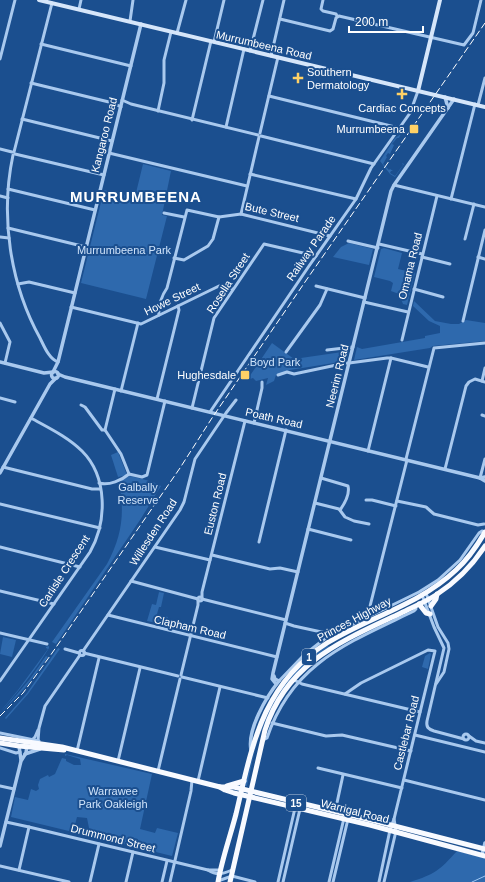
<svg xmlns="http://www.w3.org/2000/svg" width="485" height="882" viewBox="0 0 485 882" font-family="Helvetica,sans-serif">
  <rect width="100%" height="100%" fill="#1b4f8f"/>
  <g fill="#2e69ad">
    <polygon points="401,134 399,138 397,138 392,144 394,145 390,154 388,153 386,156 387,157 383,164 389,170 390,169 393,171 391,171 390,173 395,176 403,165 402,163 404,164 395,177 390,174 380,161 395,138"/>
    <polygon points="143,164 171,171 162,215 167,216 146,299 81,283 104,190 135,197"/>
    <polygon points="349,243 373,249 369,265 333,257 341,247"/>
    <polygon points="384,248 402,253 398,269 415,273 407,305 403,304 399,294 391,291 393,283 390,281 374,277 381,249"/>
    <polygon points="414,301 435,321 451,324 459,324 466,320 485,323 485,341 433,346 430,348 354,360 357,347 362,349 425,338 425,336 440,333 440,326 429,321 413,306"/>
    <polygon points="272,343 294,359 349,351 346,361 290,370 276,375 274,381 266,385 268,378 256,381 253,378 247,380"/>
    <polygon points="118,452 127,475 118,477 111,455"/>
    <path d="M129 476C139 478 153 481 161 486L140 520 56 644 52 642 107 564C122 536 125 513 119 482Z"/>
    <polygon points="159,592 164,593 161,607 159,607 157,614 168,617 166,625 147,621 152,604 156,605"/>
    <polygon points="3,637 16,640 12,657 0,654"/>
    <path d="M328 645 329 647C299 666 273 700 261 732 254 749 251 768 247 786H245C256 744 266 702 297 670 306 661 317 653 328 645Z"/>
    <path d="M49 646V648C35 671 18 692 0 712L18 690 48 649 46 648V647Z"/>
    <polygon points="58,648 60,649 28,694 6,719 5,718 27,693"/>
    <polygon points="430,653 431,654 428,669 422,667 425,656"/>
    <polygon points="46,656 48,657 25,688 0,714 30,679"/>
    <polygon points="65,754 152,774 140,829 155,833 157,828 178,833 172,856 87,835 89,828 87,818 77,817 73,832 11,817 15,797 28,800 31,789 36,791 39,789 38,785 40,779 48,775 49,777 55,774 62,758 66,759 66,761 74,765 81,765 80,759 67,755 65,756"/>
    <path d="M457 851 485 858V882H410C435 874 439 871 457 851Z"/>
  </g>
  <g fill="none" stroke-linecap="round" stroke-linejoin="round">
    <polyline stroke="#9cc4f0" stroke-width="1" points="472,882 485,876"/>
    <g stroke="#a9c9ee" stroke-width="3">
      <polyline points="323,0 321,9 323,11 336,14 337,16"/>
      <polyline points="79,9 81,0"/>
      <polyline points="280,19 330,31 333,29 336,18 339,16 464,45 473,33 481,0"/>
      <polyline points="130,21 133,0"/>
      <polyline points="177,33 186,0"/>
      <polyline points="214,42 224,0"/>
      <polyline points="41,44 131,66"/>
      <polyline points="250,51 263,0"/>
      <polyline points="271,56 284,0"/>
      <polyline points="0,59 15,0"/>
      <polyline points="31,83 113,103 121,107"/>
      <polyline points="269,96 399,128"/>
      <polyline points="122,100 131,104 258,135"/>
      <polyline points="478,105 485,78"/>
      <polyline points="158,111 164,83 164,60 171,32"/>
      <polyline points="22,119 112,141"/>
      <polyline points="192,120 211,41"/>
      <polyline points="226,127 244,49"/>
      <polyline points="260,133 278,57"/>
      <polyline points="261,136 374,164"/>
      <polyline points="0,149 12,152"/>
      <polyline points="14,152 52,3"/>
      <polyline points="109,153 247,186"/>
      <polyline points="15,154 104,175"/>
      <path d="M13 155C0 216 10 284 40 338 44 346 49 359 58 362"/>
      <polyline points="250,174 356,199"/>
      <polyline points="394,185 485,207"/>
      <polyline points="8,189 95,210"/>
      <polyline points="0,196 8,198"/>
      <polyline points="451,199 475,104"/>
      <polyline points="164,213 184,217"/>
      <polyline points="241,214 259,137"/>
      <polyline points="8,228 86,247"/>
      <polyline points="0,237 9,238"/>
      <polyline points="465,239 474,204"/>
      <polyline points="348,241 378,248"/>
      <polyline points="379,244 422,254"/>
      <polyline points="422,257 450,264"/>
      <polyline points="478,257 485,259"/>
      <polyline points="174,258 184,260 208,246 213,239 219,217"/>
      <polyline points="18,284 29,282 75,293"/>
      <polyline points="316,286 365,298"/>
      <polyline points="414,289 443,297"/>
      <polyline points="364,302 408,312"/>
      <polyline points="71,307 141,324 219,286 233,289"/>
      <path d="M159 315C158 306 162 295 167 288L187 210 219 217 241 214 330 236"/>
      <polyline points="463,321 485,230"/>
      <polyline points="0,323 10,342 5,363"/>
      <polyline points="402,340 437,196"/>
      <polyline points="327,350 353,347"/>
      <polyline points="286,352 320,305 327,289"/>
      <polyline points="278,375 287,372 294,374 346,363 349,363 387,358 391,358 428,367"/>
      <polyline points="482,381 485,368"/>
      <polyline points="115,389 105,430 121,454 129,474"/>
      <polyline points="121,391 138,323"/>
      <polyline points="0,398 15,402"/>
      <polyline points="157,399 179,310 178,306"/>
      <polyline points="81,405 85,407 102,430 105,430"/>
      <polyline points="192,408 214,318 264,244 316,256"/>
      <polyline points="210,412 309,266 356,199 371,168 410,113 418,91"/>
      <polyline points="482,415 485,416"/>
      <polyline points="254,423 262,388 262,382"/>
      <polyline points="368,451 391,358"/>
      <polyline points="406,459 434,348 485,343"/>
      <polyline points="3,467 92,489 100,489"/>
      <polyline points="445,469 466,386 469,382 475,379 485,382"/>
      <polyline points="129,474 142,477 147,475 165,401"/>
      <path d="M321 478 348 486C350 494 345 503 340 510"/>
      <polyline points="480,478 485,459"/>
      <path d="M99 483C109 486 122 480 129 474"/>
      <polyline points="366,500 372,500 396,506"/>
      <polyline points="397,501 426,507 434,514 478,525 484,524"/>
      <polyline points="315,503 339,509 345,517 354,521 369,524"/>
      <polyline points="0,504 100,528"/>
      <polyline points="308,529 351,540"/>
      <polyline points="259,542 286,430"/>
      <polyline points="0,547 80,567"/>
      <polyline points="155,547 210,560"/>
      <polyline points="212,555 270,569 280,568 298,572"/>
      <polyline points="131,581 198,599"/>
      <polyline points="0,591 54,604"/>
      <polyline points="426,593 438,627 448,643 449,649 444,672 436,684"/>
      <path d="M422 595 434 627 444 648 427 721C426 727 428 729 434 731L464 739"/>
      <circle cx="200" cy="599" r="2"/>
      <polyline points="202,598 202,592 245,421"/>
      <polyline points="202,599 286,620"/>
      <polyline points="108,615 277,657"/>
      <polyline points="367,618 407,460"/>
      <polyline points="285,623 294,626 326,633 331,637"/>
      <polyline points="0,633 47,644"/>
      <polyline points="65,649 79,653"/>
      <circle cx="82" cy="653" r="2.5"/>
      <polyline points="83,651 180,510 184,502 195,459 226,413 236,400"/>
      <polyline points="84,653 178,676"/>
      <polyline points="181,675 198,605 198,600"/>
      <polyline points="182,677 268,698"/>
      <polyline points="294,680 302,684 420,712"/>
      <path d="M0 681 90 552C107 522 108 477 82 451 68 437 49 428 31 418"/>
      <polyline points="279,681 304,655 327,637 419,592 438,580 460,560 479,533 482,531 485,532"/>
      <polyline points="345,694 361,683 428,650 435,651 394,819 390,830 379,882"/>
      <polyline points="272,723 326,736 342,735 411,751"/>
      <polyline points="0,733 39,741"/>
      <circle cx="466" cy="737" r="3"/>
      <polyline points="415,735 485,752"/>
      <polyline points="469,736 476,741 485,743"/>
      <polyline points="32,740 35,737 38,730"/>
      <path d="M263 740 267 738C292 663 348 643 414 611L416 609 415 606"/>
      <polyline points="38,741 39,728 45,706 80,655"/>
      <polyline points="0,748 16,753 20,752"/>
      <polyline points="77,751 99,658"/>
      <polyline points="118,761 140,668"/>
      <polyline points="318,768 402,788"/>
      <polyline points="158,771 180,679"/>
      <polyline points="404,780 485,800"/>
      <polyline points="198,781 220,687"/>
      <polyline points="0,786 14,789"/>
      <polyline points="335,812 343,775"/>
      <path d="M6 822 29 827 208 870C217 876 223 874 232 870"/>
      <polyline points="0,866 69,882"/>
      <polyline points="19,870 29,827"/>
      <polyline points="208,870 220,870"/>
      <polyline points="218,881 232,876 255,882"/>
      <polyline points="90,882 99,844"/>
      <polyline points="126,882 133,852"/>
      <polyline points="162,882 167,861"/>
      <polyline points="170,882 191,791 192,780"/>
      <polyline points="278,882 295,808"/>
      <polyline points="283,882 300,809"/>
      <polyline points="329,882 344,818"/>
      <polyline points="333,882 348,819"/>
      <polyline points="384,882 396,831 394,819"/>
    </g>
    <g stroke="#a9c9ee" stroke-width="3.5">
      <polyline points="445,97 448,108"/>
      <polyline points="0,362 44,373 53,372"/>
      <circle cx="55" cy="375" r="3.5"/>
      <polyline points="53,372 58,362 141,24"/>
      <polyline points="58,374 65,377 480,478 485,477"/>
      <polyline points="0,473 50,384 56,378"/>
      <polyline points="480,478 485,481"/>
      <polyline points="276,684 272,679 273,673 391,191 394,185 454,99"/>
      <polyline points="19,746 21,760"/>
      <path d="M251 750C247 730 266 697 279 681L275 679 274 676"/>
      <polyline points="25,754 40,749"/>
      <polyline points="0,846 21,761 26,753 27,745"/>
      <polyline points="482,855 485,843"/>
    </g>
    <g stroke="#d6e6fa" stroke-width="4">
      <polyline points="39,0 485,107"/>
      <polyline points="418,91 440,0"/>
    </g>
    <g stroke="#f8faff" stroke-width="5">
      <polyline points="419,604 426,613 430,614"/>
      <polyline points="431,606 436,599 437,594"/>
      <polyline points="0,738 62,747 220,787 234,787 371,820 485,849"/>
      <polyline points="0,743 19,746 64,750"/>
      <polyline points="227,786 244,781"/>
      <polyline points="220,787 225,790 234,793 370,825 485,856"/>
      <path d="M218 882C222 859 230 837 236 814 252 746 262 684 327 643 369 617 419 605 456 570 468 559 477 546 485 532"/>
      <path d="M230 882 265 730C287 662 342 641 401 613 413 607 425 602 436 595 456 582 472 566 485 546"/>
    </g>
    <polyline stroke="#fff" stroke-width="1" stroke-dasharray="7 3" stroke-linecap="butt" points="0,716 23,693 50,656 180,468 212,418 305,282 485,23"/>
  </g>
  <g fill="#ffd166" stroke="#1b4f8f" stroke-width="1.5">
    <path d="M296 72h4v4h4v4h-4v4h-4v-4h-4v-4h4z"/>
    <path d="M400 88h4v4h4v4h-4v4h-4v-4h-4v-4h4z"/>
    <rect x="409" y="124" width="10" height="10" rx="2"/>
    <rect x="240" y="370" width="10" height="10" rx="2"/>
  </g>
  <g text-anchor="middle" stroke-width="4" stroke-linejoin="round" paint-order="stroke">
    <g fill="#1b4f8f" stroke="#bbcadd" stroke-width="1">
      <rect x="302" y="649" width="14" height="16" rx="3"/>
      <rect x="286" y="795" width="20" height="16" rx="3"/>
    </g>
    <g font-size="10" font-weight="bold" fill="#fff">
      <text x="309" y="661">1</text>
      <text x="296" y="807">15</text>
    </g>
    <g font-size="11" fill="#fff" stroke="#1b4f8f">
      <text transform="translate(264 45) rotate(13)" y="4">Murrumbeena Road</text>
      <text transform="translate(104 135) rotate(-76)" y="4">Kangaroo Road</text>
      <text transform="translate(272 212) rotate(13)" y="4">Bute Street</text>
      <text transform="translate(311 248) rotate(-55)" y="4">Railway Parade</text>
      <text transform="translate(410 266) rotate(-76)" y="4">Omama Road</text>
      <text transform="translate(228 283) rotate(-57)" y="4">Rosella Street</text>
      <text transform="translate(172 299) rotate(-26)" y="4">Howe Street</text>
      <text transform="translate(337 376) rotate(-76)" y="4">Neerim Road</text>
      <text transform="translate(274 418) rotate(13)" y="4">Poath Road</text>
      <text transform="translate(215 504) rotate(-76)" y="4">Euston Road</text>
      <text transform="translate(153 532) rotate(-57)" y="4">Willesden Road</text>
      <text transform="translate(64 571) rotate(-57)" y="4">Carlisle Crescent</text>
      <text transform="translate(354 619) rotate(-28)" y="4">Princes Highway</text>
      <text transform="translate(190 627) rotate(13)" y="4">Clapham Road</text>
      <text transform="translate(406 733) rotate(-76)" y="4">Castlebar Road</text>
      <text transform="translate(355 811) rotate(14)" y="4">Warrigal Road</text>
      <text transform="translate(113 838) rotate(14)" y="4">Drummond Street</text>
    </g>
    <g font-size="11" fill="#fff" stroke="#1b4f8f" text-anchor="end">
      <text x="307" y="76" text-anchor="start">Southern<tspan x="307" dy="13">Dermatology</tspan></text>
      <text x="402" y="112" text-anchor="middle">Cardiac Concepts</text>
      <text x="405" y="133">Murrumbeena</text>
      <text x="236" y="379">Hughesdale</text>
    </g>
    <g font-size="11" fill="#cfe3fa" stroke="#1b4f8f">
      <text x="124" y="254">Murrumbeena Park</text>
      <text x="275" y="366">Boyd Park</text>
      <text x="138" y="491">Galbally<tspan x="138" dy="13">Reserve</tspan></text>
      <text x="113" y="795">Warrawee<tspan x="113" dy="13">Park Oakleigh</tspan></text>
    </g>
    <g font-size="15" font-weight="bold" letter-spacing="1" fill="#fff" stroke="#1b4f8f">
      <text x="136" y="202">MURRUMBEENA</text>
    </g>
  </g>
  <path d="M349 26v6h74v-6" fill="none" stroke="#ffffff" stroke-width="2"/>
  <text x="355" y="26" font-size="12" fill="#ffffff" stroke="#1b4f8f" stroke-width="3" paint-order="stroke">200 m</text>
</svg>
